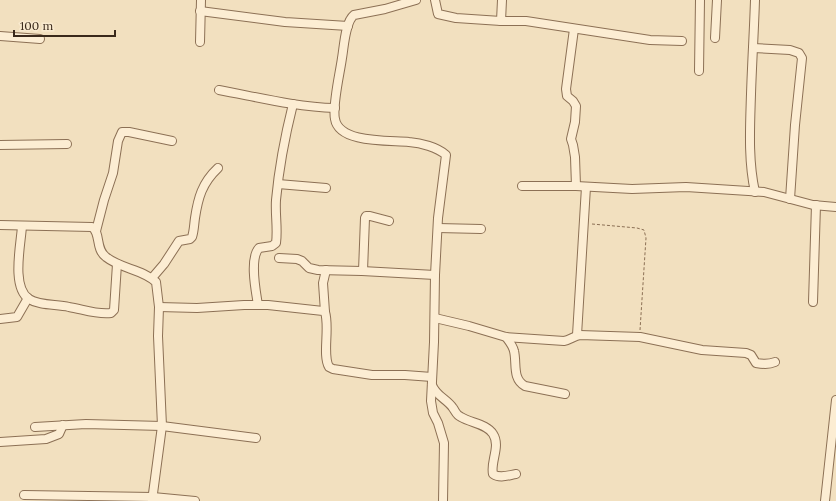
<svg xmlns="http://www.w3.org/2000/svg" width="836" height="501" viewBox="0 0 836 501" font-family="Lora,serif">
  <rect width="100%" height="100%" fill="#f2e0bf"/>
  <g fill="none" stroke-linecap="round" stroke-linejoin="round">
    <defs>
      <g id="street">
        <path d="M416 0 385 9 354 15C345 22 344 47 342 58 340 73 332 106 335 119 339 144 391 140 409 142 421 143 437 147 446 155L438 218 435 275 434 342 431 401 433 413 438 423 444 443 443 501"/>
        <polyline points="435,0 438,14 456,18 501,21 526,21 650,40 682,41"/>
        <path d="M755 0C754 31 752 63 751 94 750 127 748 160 755 192"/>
        <polyline points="200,11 285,22 348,26"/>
        <polyline points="501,21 502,0"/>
        <polyline points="574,29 566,89 567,96 573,101 576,106 575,122 571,139 573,145 575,157 576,186"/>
        <polyline points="0,36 40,39"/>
        <polyline points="715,38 717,0"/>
        <polyline points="200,42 201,0"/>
        <polyline points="753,48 790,50 799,53 802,58 795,125 790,199"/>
        <polyline points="699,71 700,0"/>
        <path d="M219 90C257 97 296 107 335 108"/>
        <polyline points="0,145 67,144"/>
        <polyline points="278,184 326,188"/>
        <polyline points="522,186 576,186 632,189 686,187 764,192 813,205 836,207"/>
        <path d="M0 225 92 227C101 233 95 249 106 257 121 269 142 269 156 282L159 307 158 336 162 426 152 501"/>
        <path d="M22 226C21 244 11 287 29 299 40 306 57 304 69 307 82 309 97 315 111 313L114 310 117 264"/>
        <polyline points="438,228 481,229"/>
        <polyline points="96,231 104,200 113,173 118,141 122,132 129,132 172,141"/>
        <polyline points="279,258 297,259 302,261 309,268 318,270 362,271 435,275"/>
        <polyline points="363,271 365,218 366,216 370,216 389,221"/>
        <path d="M152 278 164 264 179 241 190 239 192 237C194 231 194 225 195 218 198 198 202 183 218 168"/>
        <polyline points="813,302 816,205"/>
        <path d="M258 305C256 292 249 259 259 248L272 246 276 243C278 229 275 215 276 200 279 167 285 136 293 104"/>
        <path d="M159 307 197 308 244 305H268L323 311 325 312C330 328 322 355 329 367L333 369 372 375H405L432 377"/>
        <polyline points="325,312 323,283 326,270"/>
        <path d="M435 318 469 326 506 337 564 341C570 340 574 336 580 335L640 337 702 350 746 353 751 355 756 363C762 364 768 365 775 362"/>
        <polyline points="0,319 17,317 28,298"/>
        <polyline points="577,335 586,187"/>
        <path d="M506 337C509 341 513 346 514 351 517 363 512 379 525 386L565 394"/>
        <path d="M432 385C436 396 447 399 453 408 456 412 456 415 461 417 471 423 487 424 493 434 501 446 490 462 493 474 500 479 509 475 516 474"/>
        <polyline points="35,427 86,424 162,426 256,438"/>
        <polyline points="0,442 46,439 59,434 63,425"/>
        <polyline points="24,495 153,497 195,501"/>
        <polyline points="825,501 836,400"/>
      </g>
    </defs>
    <use href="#street" stroke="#8c7055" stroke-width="10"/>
    <polyline stroke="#8c7055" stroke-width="1" stroke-dasharray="3 2" stroke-linecap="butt" points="592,224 637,228 644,230 646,238 640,330"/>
    <use href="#street" stroke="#fcedd3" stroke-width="8"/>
  </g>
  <path d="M14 30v6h101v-6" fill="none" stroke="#3a291b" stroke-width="2"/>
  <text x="20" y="30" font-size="12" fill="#3a291b" stroke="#f9eacf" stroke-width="3" paint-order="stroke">100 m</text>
</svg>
